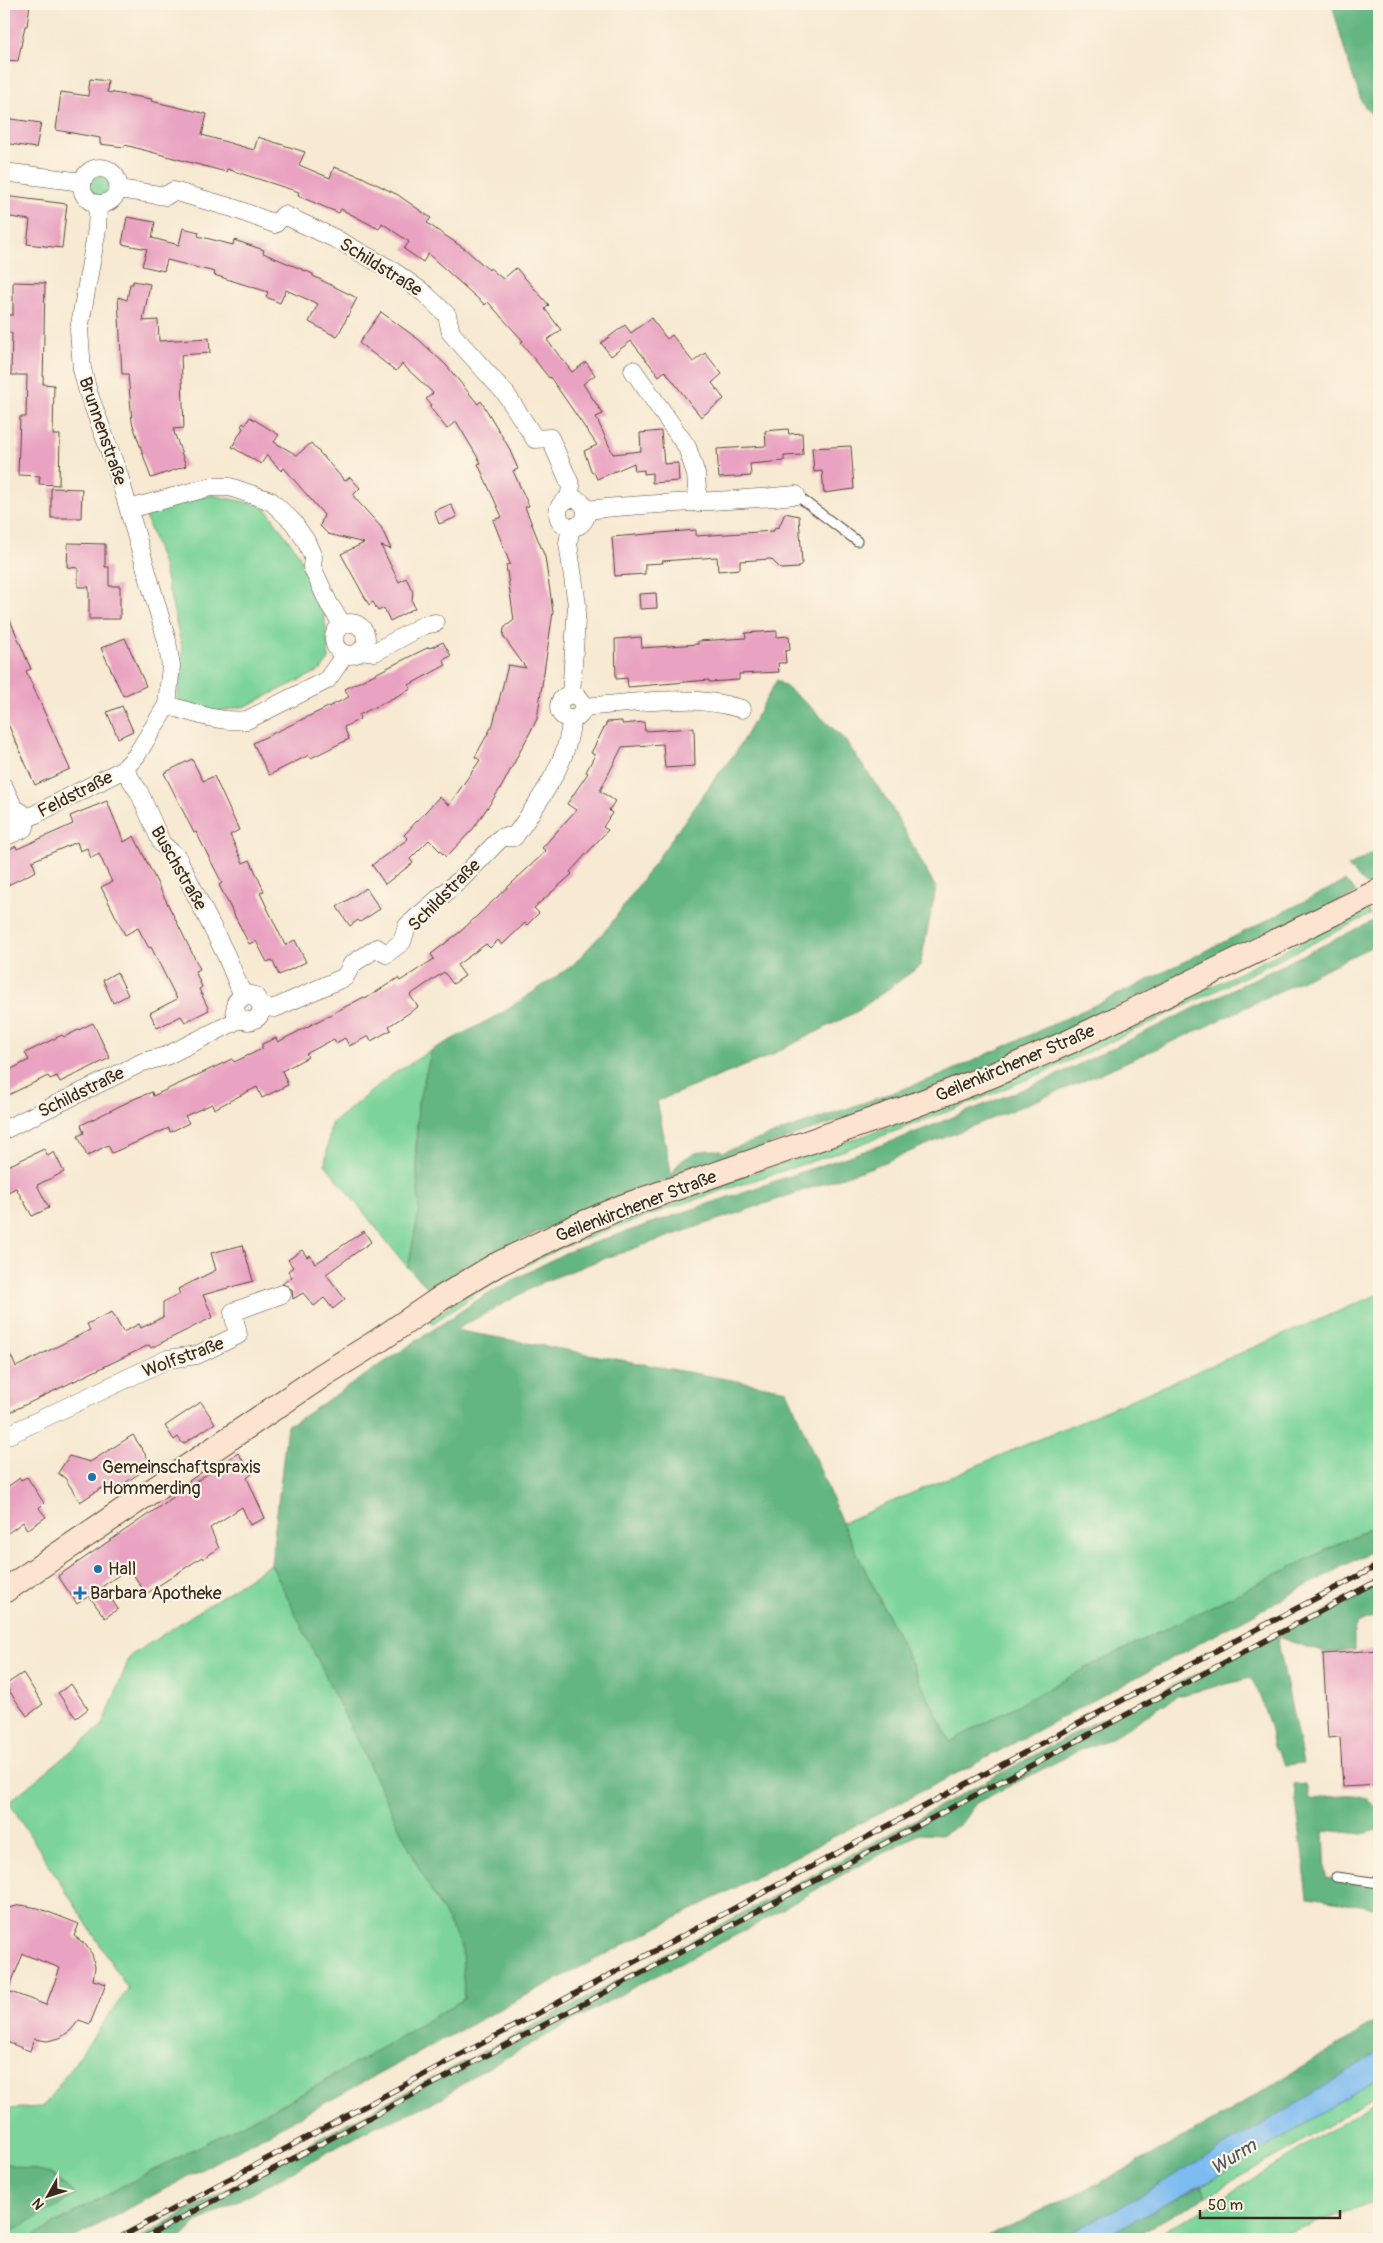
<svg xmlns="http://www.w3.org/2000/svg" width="1383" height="2243" viewBox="0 0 1383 2243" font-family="Pangolin,sans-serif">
  <rect width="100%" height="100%" fill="#fcf5e5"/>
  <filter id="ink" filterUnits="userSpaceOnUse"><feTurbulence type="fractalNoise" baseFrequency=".02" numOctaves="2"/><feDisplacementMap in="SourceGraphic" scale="10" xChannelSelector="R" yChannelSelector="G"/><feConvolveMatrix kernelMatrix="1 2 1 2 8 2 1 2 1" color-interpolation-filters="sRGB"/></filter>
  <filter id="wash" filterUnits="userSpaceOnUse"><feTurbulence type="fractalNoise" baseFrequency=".0096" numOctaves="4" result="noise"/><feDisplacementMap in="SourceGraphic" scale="20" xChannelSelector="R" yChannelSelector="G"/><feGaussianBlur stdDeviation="1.12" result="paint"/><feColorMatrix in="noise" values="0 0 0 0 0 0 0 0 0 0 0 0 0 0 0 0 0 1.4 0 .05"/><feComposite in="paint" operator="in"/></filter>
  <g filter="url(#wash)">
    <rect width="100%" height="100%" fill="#f7e9d2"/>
    <g fill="#7bd49a" stroke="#5b7f5c">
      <circle cx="100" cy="187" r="11"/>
      <polygon points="212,495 264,506 298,553 324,613 329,659 321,670 246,706 215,712 177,701 183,652 163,565 143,509"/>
      <path d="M1367 909 1370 915 1144 1026 1045 1072 970 1103 834 1154 663 1210 558 1249 500 1278 432 1324 430 1319C470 1291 514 1264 559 1244 663 1198 773 1169 880 1130 1048 1070 1208 989 1367 909Z"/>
      <polygon points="432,1050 418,1103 416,1151 419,1211 408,1268 325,1164 331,1124 390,1076"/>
      <polygon points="1379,1294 1379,1524 1088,1667 950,1742 842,1523"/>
      <polygon points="271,1564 420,1869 462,1947 464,1999 313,2088 117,2189 29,2239 4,2239 4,2109 43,2107 128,1989 9,1802 103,1725 130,1656"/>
      <polygon points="1379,2078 1379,2092 1308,2138 1206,2196 1201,2186"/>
      <polygon points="1379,2099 1379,2200 1271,2239 1147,2239 1204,2210"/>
    </g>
    <g fill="#64b682" stroke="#507050">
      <polygon points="1332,4 1379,4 1379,123 1362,103 1347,59"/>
      <path d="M777 680 806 703 844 739 889 803 936 888 920 966 856 1012 765 1058 657 1101 672 1177C673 1174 675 1169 677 1166 685 1154 710 1146 723 1152L940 1076 1130 989 1345 881 1357 893 988 1068 595 1206 519 1241 430 1290 408 1268 419 1211 416 1151 418 1103 432 1050 502 1013 572 966 610 925 713 781 736 752Z"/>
      <polygon points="1379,849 1379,881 1367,886 1348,867"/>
      <polygon points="1379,918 1379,943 1205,1027 1074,1085 872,1167 597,1261 543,1282 455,1330 787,1390 842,1523 950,1742 1088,1667 1379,1524 1379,1547 971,1766 509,2004 72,2239 29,2239 117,2189 313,2088 464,1999 462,1947 420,1870 271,1564 287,1425 298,1420 485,1295 567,1252 896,1140 1051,1078"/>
      <polygon points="1379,1583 1379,1615 1357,1624 1354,1631 1354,1650 1326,1653 1277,1637 1303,1763 1285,1765 1274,1747 1270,1726 1258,1691 1251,1678 1177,1696 1110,1739 1080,1750 976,1803 961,1824 942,1835 919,1834 845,1873 748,1929 636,1986 473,2076 442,2098 392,2121 378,2125 194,2224 181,2239 137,2239 366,2113 565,2009 1090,1725 1277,1636"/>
      <path d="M1306 1784 1309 1800C1323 1798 1339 1794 1352 1795 1372 1795 1383 1812 1377 1830L1362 1834 1324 1830 1326 1878 1379 1885V1908L1308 1897 1294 1785Z"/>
      <polygon points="1379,2020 1379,2051 1311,2095 1151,2190 1070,2234 1058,2239 982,2239 1114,2176 1239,2106"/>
      <polygon points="4,2163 51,2174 76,2195 4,2236"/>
      <polygon points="1201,2186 1206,2196 1129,2239 1098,2239"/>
    </g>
    <polygon fill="#7dbcf1" stroke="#5c7388" points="1379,2051 1379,2078 1238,2165 1125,2226 1098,2239 1058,2239 1151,2190 1311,2095"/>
    <g id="blocks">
      <g fill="#e9a2c1" fill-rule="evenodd">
        <polygon points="4,4 30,4 27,26 25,26 18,61 4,60"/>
        <polygon points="90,79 108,81 107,92 152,99 151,101 207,114 202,135 254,150 258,137 305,152 299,165 330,178 334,167 360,176 398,195 431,218 427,223 465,249 489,270 490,268 503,279 516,268 549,305 545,309 561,330 547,340 572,372 586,362 595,375 583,384 603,414 596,417 613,454 641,451 640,433 661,431 664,464 678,463 679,481 652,483 652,473 644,474 644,470 635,471 634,463 597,479 594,472 592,473 584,451 597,445 550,377 549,378 521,342 523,341 488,302 485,305 428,254 423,262 404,249 409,242 382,223 379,229 341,209 339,213 298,196 299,192 227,169 226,172 125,145 124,147 100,144 100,138 56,130 61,92 88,96"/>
        <polygon points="4,118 41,123 36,148 4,143"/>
        <polygon points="4,196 67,204 62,248 27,244 30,220 4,216"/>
        <polygon points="127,217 155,222 152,238 179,245 183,228 199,232 198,236 233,245 234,240 264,250 263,253 313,274 313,276 357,298 337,337 309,322 318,304 286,290 280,303 266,297 268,292 214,275 215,272 167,260 164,271 142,266 147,249 122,244"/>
        <polygon points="133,281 150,284 143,321 158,320 159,341 209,338 210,353 181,355 184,428 173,429 186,466 151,478 132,422 128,374 122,374 118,297 127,300 130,284 133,284"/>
        <polygon points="13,282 45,283 43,384 54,385 53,435 60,435 59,485 39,484 40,476 18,475 20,417 26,417 27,375 11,375 12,333 4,333 4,315 13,315"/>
        <polygon points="381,312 418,339 446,365 478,404 481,401 508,446 518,469 513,471 529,506 525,507 545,557 553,612 537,719 502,786 473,829 446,857 429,840 410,859 413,863 385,884 372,865 408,839 404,835 439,797 449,805 480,760 475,757 493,724 508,665 526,668 503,636 504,628 514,620 506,565 510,564 493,520 502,517 478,464 481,463 456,421 447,429 429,406 431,405 426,399 433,393 402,364 396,371 359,343"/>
        <polygon points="651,318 667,339 672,335 693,362 705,353 722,374 712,383 724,399 701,417 665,371 659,376 631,341 611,356 601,343 625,325 631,333"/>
        <polygon points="250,417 279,435 274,442 297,455 311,443 345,481 350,477 360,488 354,494 354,497 381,527 391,549 381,546 399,582 406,578 413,592 412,601 415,608 390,621 384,608 378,611 373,602 369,605 341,554 364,543 328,534 320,526 324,515 284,468 281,471 267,455 261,464 232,447 243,428 241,426 243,423 245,425"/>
        <polygon points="788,429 789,434 802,433 803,455 784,456 784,461 750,464 751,476 719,478 717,449 766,446 765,431"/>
        <polygon points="851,446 854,489 824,493 822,471 814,472 812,448"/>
        <polygon points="51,488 82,489 81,518 51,518"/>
        <polygon points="451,504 457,517 439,524 434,511"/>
        <polygon points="785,513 799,516 802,563 798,568 781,569 771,559 740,561 740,569 718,571 717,557 662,561 663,563 645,564 645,574 615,576 612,537 696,530 696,536 774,531 774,528 779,527"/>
        <polygon points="68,543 105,544 105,567 109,567 109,586 120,586 120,619 89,619 89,587 78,587 78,568 67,567"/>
        <polygon points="656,593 657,608 640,609 639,594"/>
        <polygon points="4,606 31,669 26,671 70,769 35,785 4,715"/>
        <polygon points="777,631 777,637 789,636 790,650 785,651 786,663 778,663 779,672 739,674 739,680 709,682 709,680 628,687 627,678 616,679 615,639 641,637 642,648 698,644 698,641 746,638 745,633"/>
        <polygon points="125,638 146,686 123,696 101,648"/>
        <polygon points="443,642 451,656 443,660 446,665 409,685 411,689 359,715 360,719 344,727 349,739 311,758 309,755 269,775 253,743 349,697 345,689 429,647 430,648"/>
        <polygon points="122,706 133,731 118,738 107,712"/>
        <polygon points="622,721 622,724 644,722 645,731 694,728 695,766 665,768 663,744 622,747 600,791 615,801 609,810 612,813 603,827 608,830 570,872 572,874 534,908 539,913 527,925 525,923 502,945 498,940 490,948 486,944 457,965 465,976 453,984 444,972 410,995 418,1007 389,1026 391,1030 371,1041 369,1036 349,1046 345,1038 336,1043 334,1039 306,1054 308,1057 282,1071 288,1085 262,1098 257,1087 214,1109 212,1104 185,1116 189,1123 170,1132 169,1128 112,1153 108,1145 87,1156 78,1136 84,1133 81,1125 136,1098 152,1092 153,1096 232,1059 234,1062 262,1049 262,1044 276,1038 278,1042 364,997 365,999 398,978 400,981 434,959 431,954 460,932 546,851 542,848 576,810 567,804 588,773 586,772 595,755 591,753 607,722"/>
        <polygon points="192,759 203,781 214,776 239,830 230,835 243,863 250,860 264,891 260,893 285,945 295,940 306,962 279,975 272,960 267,962 256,941 249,944 219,885 222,883 196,832 194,833 164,773"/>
        <polygon points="107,801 124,842 134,836 200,969 195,971 202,987 199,989 209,1010 185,1022 181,1016 157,1028 150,1013 177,999 151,947 149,948 138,928 125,935 101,887 112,882 99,854 91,858 87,848 80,851 77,842 32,861 36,871 4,887 4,852 16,846 17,849 73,824 70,816"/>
        <polygon points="366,888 380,909 360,922 358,920 350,926 337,907"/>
        <polygon points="117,972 128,995 113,1003 103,980"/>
        <polygon points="93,1023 110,1058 60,1082 57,1076 50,1079 48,1076 4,1097 4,1073 29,1060 25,1053 62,1035 64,1037"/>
        <polygon points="44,1149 48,1156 54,1152 64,1172 37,1185 49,1208 32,1216 16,1188 4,1194 4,1168"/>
        <polygon points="364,1231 371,1242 326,1274 345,1299 333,1309 324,1298 314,1306 303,1293 293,1299 292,1290 288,1286 282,1284 292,1277 288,1271 293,1267 288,1260 302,1250 307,1257 310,1255 315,1264"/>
        <polygon points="243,1245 253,1281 203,1295 213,1317 151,1348 149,1345 4,1415 4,1341 16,1367 90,1330 87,1324 112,1312 123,1332 139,1324 141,1328 163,1317 163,1302 180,1294 178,1289 216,1270 211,1253"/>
        <polygon points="201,1402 215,1423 183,1444 178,1437 174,1440 165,1426"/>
        <polygon points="133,1435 152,1465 113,1491 108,1484 80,1502 65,1478 58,1473 69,1456 90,1462"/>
        <polygon points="238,1453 252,1474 247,1478 265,1518 250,1525 242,1507 210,1528 219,1548 203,1559 202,1557 146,1594 129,1568 103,1586 118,1609 105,1618 89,1596 77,1604 58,1576"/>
        <polygon points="27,1477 44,1503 39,1508 46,1517 27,1530 23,1522 4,1536 4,1489 20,1478 21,1480"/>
        <polygon points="1379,1650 1379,1785 1343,1787 1340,1737 1328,1738 1323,1654"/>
        <polygon points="23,1673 43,1704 27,1716 5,1685"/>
        <polygon points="71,1684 88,1709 76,1718 58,1693"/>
        <path d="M21 1905 38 1908 79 1924 74 1936 85 1944 92 1954 95 1967 93 1980 106 1984 90 2024 79 2020 71 2030 60 2038 47 2041 34 2039 30 2051 4 2041V1909ZM23 1954 60 1968 46 2005 8 1991Z"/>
      </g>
    </g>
  </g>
  <g filter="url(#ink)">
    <use href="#blocks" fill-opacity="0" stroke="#574739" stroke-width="1"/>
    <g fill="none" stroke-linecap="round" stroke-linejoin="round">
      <defs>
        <g id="lane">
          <polyline points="796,495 857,541"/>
          <polyline points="1336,1877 1379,1883"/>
        </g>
        <g id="street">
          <circle cx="100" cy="186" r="18"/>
          <polyline points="4,172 82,182"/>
          <polyline points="118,189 166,196 173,191 233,208 275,224 284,215 336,239 390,269 424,293 447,315 451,333 506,394 535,439 550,438 571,486 569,499"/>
          <polyline points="633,370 687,447 696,474 698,503"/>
          <circle cx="572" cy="513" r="14"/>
          <polyline points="129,509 210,487 230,487 271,501 293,522 306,541 313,557 312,567 329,604 343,625"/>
          <path d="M586 510C656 502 726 502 796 495"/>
          <polyline points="571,527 568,543 577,605 571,695"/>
          <circle cx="350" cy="639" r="16"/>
          <polyline points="361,650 375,652 424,625 435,623"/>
          <circle cx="571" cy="707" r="12"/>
          <path d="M167 705C194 713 219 723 247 720L327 680 339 663 343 653"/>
          <path d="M583 707C636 703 691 693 742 709"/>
          <polyline points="124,769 139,792 162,844 177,857 226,955 243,996"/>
          <polyline points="4,787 15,811"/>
          <polyline points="26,819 124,769 136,756 167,705 171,666 167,641 119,476 88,392 82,369 79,330 97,229 98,204"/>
          <polyline points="4,837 21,830 25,827 25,816 19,811 11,813 6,820 8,827 14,831"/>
          <path d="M262 1007 275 1008 345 977 352 964 377 948 386 954 402 942 407 926 461 879 502 837H514L517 833C539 801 570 760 571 719"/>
          <path d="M4 1130 143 1062 166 1056 240 1019C251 1024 261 1019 262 1007L255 996 247 994 236 1002 235 1011 240 1019"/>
          <polyline points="4,1437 168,1359 197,1355 238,1335 233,1312 282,1294"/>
        </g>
        <polyline id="secondary" points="4,1591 323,1375 378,1341 438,1300 496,1265 577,1226 624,1206 904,1109 993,1075 1071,1041 1379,891"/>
      </defs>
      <use href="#lane" stroke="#574739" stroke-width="11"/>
      <use href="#street" stroke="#574739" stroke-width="19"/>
      <use href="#secondary" stroke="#574739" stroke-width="26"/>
      <use href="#lane" stroke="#fff" stroke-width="9"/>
      <use href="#street" stroke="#fff" stroke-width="18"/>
      <use href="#secondary" stroke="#fde4d1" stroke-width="24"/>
      <defs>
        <g id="rail">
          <polyline points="117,2239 1132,1695 1379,1565"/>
          <polyline points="142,2239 1379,1580"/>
        </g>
      </defs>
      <use href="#rail" stroke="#3b2a1e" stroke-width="5.5"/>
      <use href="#rail" stroke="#fcf5e5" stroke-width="4" stroke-dasharray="11" stroke-linecap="butt"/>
    </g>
  </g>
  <g fill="#1f6fb2" stroke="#fcf5e5" stroke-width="2">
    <circle cx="92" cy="1477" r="5"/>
    <circle cx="98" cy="1569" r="5"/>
    <path d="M77.5 1585.5h5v5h5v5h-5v5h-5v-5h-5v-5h5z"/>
  </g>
  <g text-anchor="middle" stroke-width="4.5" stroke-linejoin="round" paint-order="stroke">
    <g font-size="18" fill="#3b2a1e" stroke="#fcf5e5">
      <text transform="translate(381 267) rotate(32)" y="6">Schildstraße</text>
      <text transform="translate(103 431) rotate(71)" y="6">Brunnenstraße</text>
      <text transform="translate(75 794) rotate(-27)" y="6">Feldstraße</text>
      <text transform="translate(179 868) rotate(60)" y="6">Buschstraße</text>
      <text transform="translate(444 895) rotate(-45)" y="6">Schildstraße</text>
      <text transform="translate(1015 1063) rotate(-23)" y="6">Geilenkirchener Straße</text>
      <text transform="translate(81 1092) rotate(-26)" y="6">Schildstraße</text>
      <text transform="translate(636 1206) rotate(-21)" y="6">Geilenkirchener Straße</text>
      <text transform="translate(183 1357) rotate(-20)" y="6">Wolfstraße</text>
    </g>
    <g font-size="18" fill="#3b2a1e" stroke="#fcf5e5" text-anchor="start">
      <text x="102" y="1473">Gemeinschaftspraxis<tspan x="102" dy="21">Hommerding</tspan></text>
      <text x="108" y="1575">Hall</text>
      <text x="90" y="1599">Barbara Apotheke</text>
    </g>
    <g font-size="19" font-style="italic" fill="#4f565d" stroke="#fcf5e5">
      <text transform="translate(1233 2156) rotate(-32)" y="7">Wurm</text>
    </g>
  </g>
  <rect width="1383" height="2243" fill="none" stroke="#fcf5e5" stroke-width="20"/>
  <g transform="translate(48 2196) rotate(231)" stroke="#fcf5e5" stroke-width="4" paint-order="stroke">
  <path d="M0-4L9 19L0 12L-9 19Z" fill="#3b2a1e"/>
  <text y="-8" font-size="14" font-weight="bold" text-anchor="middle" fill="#3b2a1e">N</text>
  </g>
  <path d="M1200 2210v8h140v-8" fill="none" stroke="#3b2a1e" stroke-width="2.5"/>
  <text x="1208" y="2210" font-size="15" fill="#3b2a1e" stroke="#fcf5e5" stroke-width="4" paint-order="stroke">50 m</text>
</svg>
